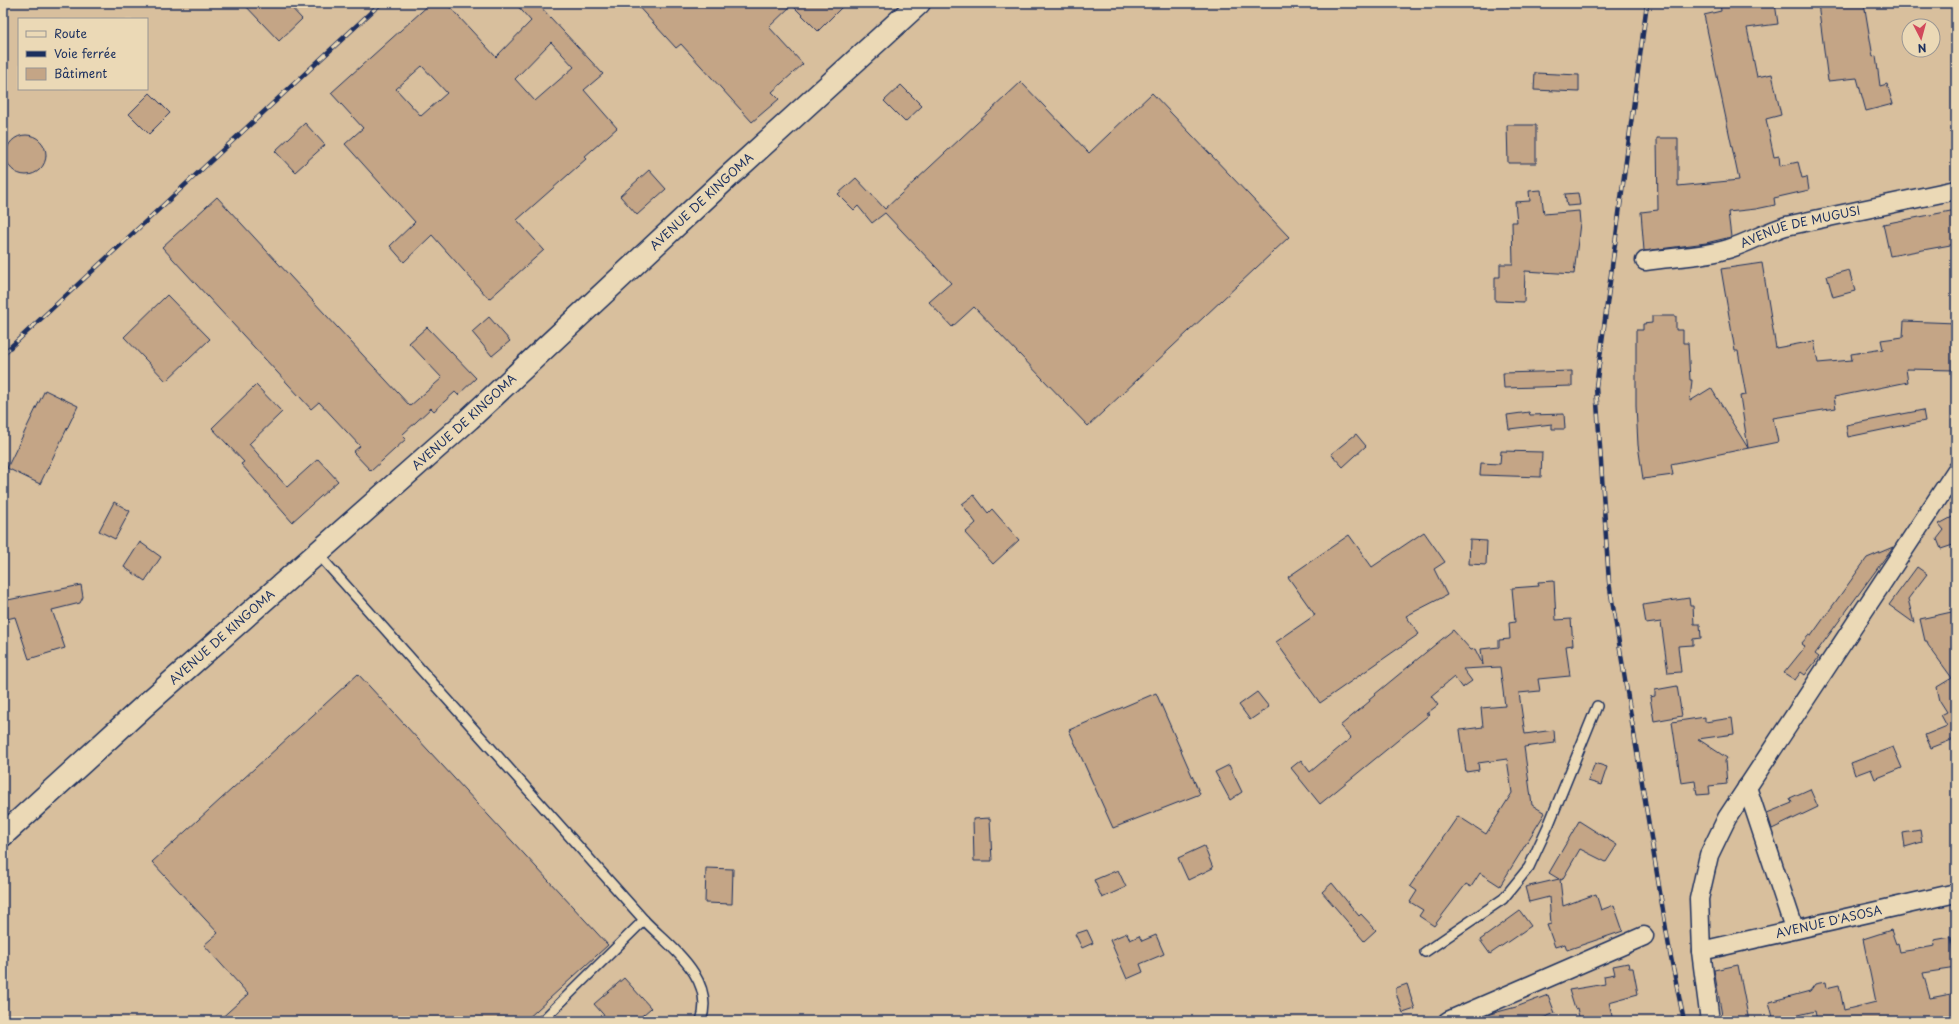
<svg xmlns="http://www.w3.org/2000/svg" width="1959" height="1024" viewBox="0 0 1959 1024" font-family="'Playpen Sans',sans-serif">
  <rect width="100%" height="100%" fill="#e6cea9"/>
  <filter id="ink" filterUnits="userSpaceOnUse"><feTurbulence type="fractalNoise" baseFrequency=".025" numOctaves="2"/><feDisplacementMap in="SourceGraphic" scale="8" xChannelSelector="R" yChannelSelector="G"/><feConvolveMatrix kernelMatrix="1 2 1 2 8 2 1 2 1" color-interpolation-filters="sRGB"/></filter>
  <g filter="url(#ink)">
    <path fill="#d8bf9d" fill-rule="evenodd" d="M3 3H1956V1021H3ZM19 19H147V89H19ZM1909 26H1933V50H1909Z"/>
    <g fill="#c4a586" stroke="#1b2f5e" fill-rule="evenodd">
      <polygon points="243,3 287,3 302,19 279,41"/>
      <path d="M431 3H446L496 57 531 21 515 3H537L603 74 584 90 617 128 584 157 586 159 517 220 544 250 489 299 432 235 404 262 390 246 415 222 345 144 363 128 331 93ZM551 42 574 67 535 101 515 79ZM422 66 447 93 421 116 396 89Z"/>
      <polygon points="635,3 846,3 818,31 792,5 769,27 803,64 772,92 779,99 752,122 681,44 676,48"/>
      <polygon points="1720,3 1775,3 1778,24 1747,28 1757,77 1772,74 1781,115 1766,119 1774,157 1779,156 1780,166 1798,162 1802,178 1807,177 1809,190 1774,198 1775,205 1756,209 1728,212 1731,237 1706,243 1644,251 1641,212 1658,210 1657,138 1678,138 1678,186 1739,180 1704,15 1721,11"/>
      <polygon points="1818,3 1864,3 1873,57 1876,56 1880,86 1887,84 1893,104 1866,111 1857,78 1828,81"/>
      <polygon points="1535,73 1579,75 1579,92 1534,90"/>
      <polygon points="1021,82 1089,153 1152,93 1289,237 1088,426 974,307 952,327 929,302 951,283 885,213 872,223 858,206 854,210 838,194 856,178 885,209"/>
      <polygon points="901,85 922,106 905,122 884,101"/>
      <polygon points="150,93 170,113 149,134 129,114"/>
      <polygon points="305,123 325,145 295,172 275,151"/>
      <polygon points="1507,125 1536,125 1536,163 1508,163"/>
      <circle cx="26" cy="155" r="20"/>
      <polygon points="649,170 666,189 637,215 620,196"/>
      <polygon points="1541,190 1544,214 1579,211 1580,223 1574,274 1525,271 1524,302 1495,301 1495,277 1500,277 1500,264 1513,264 1512,222 1517,222 1515,202 1530,201 1529,191"/>
      <polygon points="1578,193 1580,205 1567,206 1565,194"/>
      <polygon points="217,197 410,406 442,378 409,343 427,327 476,378 458,395 455,392 434,411 431,408 402,435 406,439 371,471 353,452 360,446 319,402 311,409 162,247"/>
      <polygon points="1956,210 1956,244 1890,256 1883,224"/>
      <polygon points="1762,263 1776,348 1814,341 1818,363 1852,360 1851,354 1883,349 1881,340 1903,337 1904,321 1956,323 1955,370 1906,369 1908,382 1834,397 1836,408 1773,418 1778,442 1671,464 1673,475 1643,479 1638,445 1636,406 1636,330 1643,330 1643,324 1652,323 1652,316 1676,316 1676,330 1683,330 1683,343 1688,343 1690,380 1692,380 1690,401 1711,388 1748,448 1740,396 1746,395 1738,351 1735,351 1721,269"/>
      <polygon points="1849,270 1855,291 1833,297 1827,276"/>
      <polygon points="167,295 210,339 166,381 124,337"/>
      <polygon points="489,317 510,341 492,356 472,332"/>
      <polygon points="1572,371 1572,386 1504,388 1503,373"/>
      <polygon points="256,385 282,412 249,444 287,487 318,459 338,481 292,522 241,464 244,462 212,428"/>
      <polygon points="45,390 78,406 40,484 7,468"/>
      <polygon points="1923,410 1925,421 1848,437 1846,425"/>
      <polygon points="1529,412 1530,415 1564,414 1565,429 1552,429 1552,424 1509,429 1507,415"/>
      <polygon points="1356,434 1366,446 1343,467 1331,454"/>
      <polygon points="1501,451 1542,452 1541,477 1480,475 1481,463 1500,464"/>
      <polygon points="974,495 988,513 992,509 1019,540 993,564 965,533 976,523 962,504"/>
      <polygon points="114,502 130,511 115,539 99,531"/>
      <polygon points="1956,515 1956,544 1941,549 1937,539 1944,530 1939,524"/>
      <polygon points="1424,532 1445,562 1434,569 1447,595 1406,616 1419,634 1320,703 1276,642 1315,615 1288,577 1349,535 1372,567"/>
      <polygon points="1470,540 1487,541 1486,565 1469,564"/>
      <polygon points="140,542 161,557 145,581 124,567"/>
      <polygon points="1893,547 1815,654 1819,657 1805,675 1801,672 1795,680 1784,673 1805,647 1801,644 1809,635 1811,636 1867,558"/>
      <polygon points="1917,567 1927,574 1908,599 1914,623 1889,605"/>
      <polygon points="1554,581 1556,620 1571,619 1573,645 1566,646 1570,676 1538,679 1540,691 1519,693 1525,734 1554,730 1555,743 1524,747 1532,805 1545,813 1500,886 1480,873 1471,887 1466,884 1434,926 1419,916 1423,910 1410,902 1417,891 1410,886 1458,816 1486,834 1512,793 1507,759 1478,763 1479,770 1466,772 1460,730 1483,727 1481,708 1505,706 1500,667 1463,669 1472,681 1462,688 1454,677 1431,696 1438,705 1426,714 1430,714 1320,804 1291,768 1301,760 1310,772 1351,738 1340,726 1370,701 1369,699 1453,630 1471,650 1475,649 1483,665 1481,649 1499,647 1499,640 1510,639 1509,623 1515,622 1512,588 1539,586 1538,582"/>
      <polygon points="81,585 83,597 80,603 52,610 65,648 29,659 15,617 3,620 3,601"/>
      <polygon points="1689,598 1690,606 1693,606 1694,624 1700,624 1701,638 1693,639 1693,645 1678,646 1681,672 1668,673 1661,622 1646,624 1643,605"/>
      <polygon points="1956,611 1956,743 1954,739 1931,748 1925,735 1947,726 1941,715 1947,712 1940,701 1937,687 1952,678 1928,645 1927,641 1925,641 1920,619"/>
      <polygon points="358,674 608,945 525,1021 218,1021 248,994 204,945 218,933 152,862"/>
      <polygon points="1677,686 1682,716 1654,721 1650,697 1655,696 1655,690"/>
      <polygon points="1257,692 1269,707 1250,720 1239,705"/>
      <polygon points="1156,693 1200,794 1113,828 1069,730"/>
      <polygon points="1705,717 1705,722 1732,718 1734,734 1698,739 1727,758 1725,761 1727,784 1709,786 1710,794 1697,795 1695,781 1681,783 1672,722"/>
      <polygon points="1893,747 1902,768 1875,779 1871,769 1855,775 1851,763"/>
      <polygon points="1595,763 1607,767 1601,785 1588,781"/>
      <polygon points="1229,765 1242,792 1230,800 1215,772"/>
      <polygon points="1810,789 1818,807 1772,829 1767,813 1792,803 1790,798"/>
      <polygon points="990,818 992,861 974,861 973,819"/>
      <polygon points="1579,821 1617,845 1606,862 1580,849 1562,880 1560,879 1563,906 1596,894 1601,910 1614,905 1623,931 1567,950 1565,944 1555,947 1547,925 1551,924 1549,897 1529,902 1525,887 1559,879 1549,873"/>
      <polygon points="1920,830 1922,842 1905,847 1903,833"/>
      <polygon points="1204,846 1213,868 1188,880 1178,858"/>
      <polygon points="706,868 733,869 732,904 705,903"/>
      <polygon points="1118,870 1126,887 1102,898 1094,880"/>
      <polygon points="1332,883 1359,916 1361,914 1376,930 1364,941 1322,892"/>
      <polygon points="1520,911 1531,926 1490,954 1480,940"/>
      <polygon points="1087,930 1093,943 1082,948 1075,934"/>
      <polygon points="1891,930 1896,944 1898,943 1900,952 1935,946 1934,940 1951,937 1956,968 1923,973 1930,998 1956,993 1956,1018 1938,1021 1817,1021 1815,1011 1774,1021 1769,1002 1810,991 1815,984 1825,982 1826,988 1839,985 1844,1010 1876,1002 1863,939"/>
      <polygon points="1127,933 1130,940 1139,936 1142,941 1156,935 1164,954 1140,964 1143,972 1127,979 1110,940"/>
      <polygon points="1628,963 1629,968 1633,968 1638,994 1609,1002 1613,1021 1580,1021 1577,1008 1575,1009 1569,990 1605,984 1604,976 1615,974 1613,966"/>
      <polygon points="1738,965 1749,1021 1723,1021 1714,970"/>
      <polygon points="624,978 651,1008 636,1021 609,1021 594,1004"/>
      <polygon points="1407,984 1415,1009 1403,1013 1396,993 1396,988"/>
      <polygon points="1548,995 1555,1013 1536,1021 1481,1021 1480,1018 1490,1014 1516,1007"/>
    </g>
    <g fill="none" stroke-linecap="round" stroke-linejoin="round">
      <defs>
        <g id="service">
          <path d="M317 553 644 920C670 947 716 978 701 1021"/>
          <polyline points="1425,952 1503,899 1529,867 1549,824 1597,706"/>
          <polyline points="542,1021 644,920"/>
        </g>
        <g id="minor">
          <path id="s1" d="M1645 261C1672 257 1702 257 1728 249 1748 243 1766 232 1786 226L1956 190"/>
          <polyline points="1747,787 1794,928"/>
          <path id="s2" d="M1701 951 1956 893"/>
          <polyline points="1448,1021 1644,936"/>
          <polyline points="1710,1021 1701,951 1699,899 1709,855 1727,818 1956,471"/>
        </g>
        <g id="tertiary">
          <path id="s3" d="M3 835 142 708 469 419 728 177 919 3"/>
        </g>
      </defs>
      <use href="#service" stroke="#1b2f5e" stroke-width="12"/>
      <use href="#minor" stroke="#1b2f5e" stroke-width="21"/>
      <use href="#tertiary" stroke="#1b2f5e" stroke-width="25"/>
      <use href="#service" stroke="#ebd9b6" stroke-width="9"/>
      <use href="#minor" stroke="#ebd9b6" stroke-width="18"/>
      <use href="#tertiary" stroke="#ebd9b6" stroke-width="22"/>
      <defs>
        <g id="rail">
          <polyline points="1647,3 1596,387 1609,582 1670,953 1684,1021"/>
          <polyline points="3,354 381,3"/>
        </g>
      </defs>
      <use href="#rail" stroke="#1b2f5e" stroke-width="4.5"/>
      <use href="#rail" stroke="#ebd9b6" stroke-width="3" stroke-dasharray="9" stroke-linecap="butt"/>
    </g>
  </g>
  <g text-anchor="middle" stroke-width="3" stroke-linejoin="round" paint-order="stroke">
    <g font-size="12" fill="#1b2f5e" stroke="#ebd9b6">
      <text dy="4" stroke="none"><textPath href="#s3" startOffset="943">AVENUE DE KINGOMA</textPath></text>
      <text dy="4" stroke="none"><textPath href="#s1" startOffset="160">AVENUE DE MUGUSI</textPath></text>
      <text dy="4" stroke="none"><textPath href="#s3" startOffset="619">AVENUE DE KINGOMA</textPath></text>
      <text dy="4" stroke="none"><textPath href="#s3" startOffset="295">AVENUE DE KINGOMA</textPath></text>
      <text dy="4" stroke="none"><textPath href="#s2" startOffset="131">AVENUE D'ASOSA</textPath></text>
    </g>
  </g>
  <rect width="1959" height="1024" fill="none" stroke="#ebd9b6" stroke-width="16"/>
  <rect x="8" y="8" width="1943" height="1008" fill="none" stroke="#1b2f5e" stroke-width="1.5" filter="url(#ink)"/>
  <rect x="18" y="18" width="130" height="72" fill="#ebd9b6" stroke="#989593"/>
  <rect x="26" y="31" width="20" height="6" fill="#ebd9b6" stroke="#989593"/>
  <text x="54" y="38" font-size="12" fill="#1b2f5e">Route</text>
  <rect x="26" y="51" width="20" height="6" fill="#1b2f5e" stroke="#989593"/>
  <text x="54" y="58" font-size="12" fill="#1b2f5e">Voie ferrée</text>
  <rect x="26" y="68" width="20" height="12" fill="#c4a586" stroke="#989593"/>
  <text x="54" y="78" font-size="12" fill="#1b2f5e">Bâtiment</text>
  <g transform="translate(1921 38) rotate(174)"><circle r="19" fill="#ebd9b6" stroke="#989593"/>
  <path d="M0-3L7 15L0 10L-7 15Z" fill="#d1495b"/>
  <text y="-6" font-size="11" font-weight="bold" text-anchor="middle" fill="#1b2f5e">N</text>
  </g>
</svg>
